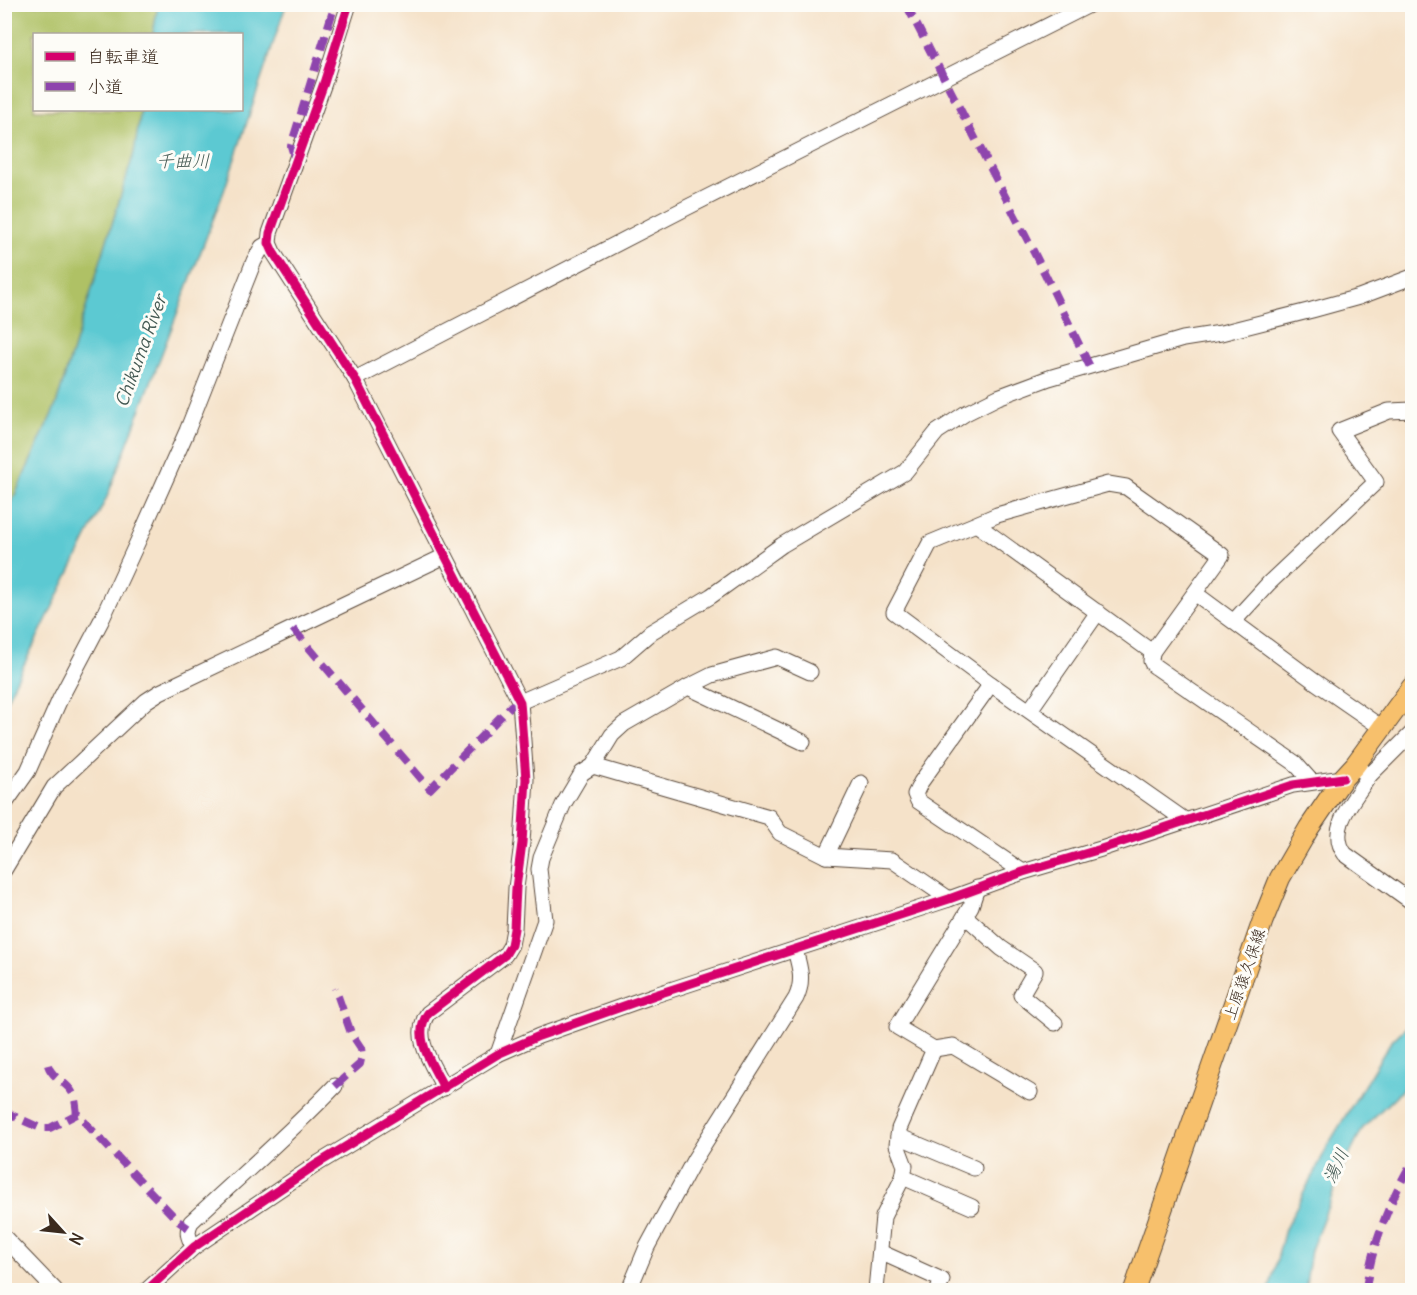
<svg xmlns="http://www.w3.org/2000/svg" width="1417" height="1295" viewBox="0 0 1417 1295" font-family="Delius,'Klee One',sans-serif">
  <rect width="100%" height="100%" fill="#fdfcf7"/>
  <filter id="ink" filterUnits="userSpaceOnUse"><feTurbulence type="fractalNoise" baseFrequency=".0167" numOctaves="2"/><feDisplacementMap in="SourceGraphic" scale="12" xChannelSelector="R" yChannelSelector="G"/><feConvolveMatrix kernelMatrix="1 2 1 2 8 2 1 2 1" color-interpolation-filters="sRGB"/></filter>
  <filter id="wash" filterUnits="userSpaceOnUse"><feTurbulence type="fractalNoise" baseFrequency=".008" numOctaves="4" result="noise"/><feDisplacementMap in="SourceGraphic" scale="24" xChannelSelector="R" yChannelSelector="G"/><feGaussianBlur stdDeviation="1.35" result="paint"/><feColorMatrix in="noise" values="0 0 0 0 0 0 0 0 0 0 0 0 0 0 0 0 0 1.4 0 .05"/><feComposite in="paint" operator="in"/></filter>
  <g filter="url(#wash)">
    <rect width="100%" height="100%" fill="#f5e2c9"/>
    <polygon fill="#afc165" stroke="#757642" stroke-width="1.5" points="5,5 158,5 153,34 34,34 34,110 141,110 134,153 56,405 5,517"/>
    <g fill="#5cc9d2" stroke="#4c7a78" stroke-width="1.5">
      <polygon points="158,5 286,5 224,191 107,497 5,703 5,517 56,405 134,153 141,110 242,110 242,34 153,34"/>
      <polygon points="1412,1021 1412,1080 1363,1128 1342,1170 1311,1250 1305,1290 1269,1290 1285,1229 1332,1138 1390,1043"/>
    </g>
  </g>
  <g filter="url(#ink)">
    <g fill="none" stroke-linecap="round" stroke-linejoin="round">
      <defs>
        <g id="minor">
          <path d="M349 4 324 83 270 233 269 243 273 252 355 379 520 702 526 779 522 843 516 888 514 929 511 945 505 955 428 1013C411 1037 433 1065 444 1088"/>
          <polyline points="355,379 684,209 1091,4"/>
          <polyline points="976,524 997,515 1108,484 1126,487 1222,555 1152,652 976,524 930,543 894,612 991,684 1186,821"/>
          <polyline points="1196,594 1314,681 1382,728"/>
          <polyline points="1234,621 1269,583 1376,482 1339,431 1389,411 1412,410"/>
          <polyline points="1152,652 1151,661 1153,665 1295,763 1311,781"/>
          <polyline points="991,684 921,782 915,794 918,801 1023,872"/>
          <polyline points="688,687 712,675 777,657 810,672"/>
          <polyline points="520,702 621,658 651,632 711,596 782,545 905,472 937,432 966,413 998,397 1049,378 1183,339 1221,333 1312,310 1359,297 1412,277"/>
          <polyline points="1030,710 1098,612"/>
          <path d="M1355 765 1369 776C1355 799 1326 828 1345 854L1412 902"/>
          <polyline points="593,766 769,817 780,833 826,856 892,860 949,899"/>
          <polyline points="1369,776 1412,733"/>
          <polyline points="4,805 28,771 60,699 101,621 138,541 187,431 254,261 262,247 269,243"/>
          <polyline points="826,856 861,783"/>
          <polyline points="4,870 54,787 146,701 160,692 445,556"/>
          <polyline points="965,916 1001,948 1035,971 1021,995 1055,1023"/>
          <polyline points="934,1049 953,1046 1030,1092"/>
          <polyline points="498,1054 545,920 539,869 541,858 563,805 582,773 593,766 612,735 624,724 688,687 803,742"/>
          <polyline points="898,1136 974,1168"/>
          <polyline points="903,1177 972,1207"/>
          <polyline points="4,1237 55,1290"/>
          <path d="M194 1247C188 1238 186 1231 191 1222 239 1177 289 1134 335 1086"/>
          <polyline points="880,1252 942,1280 938,1290"/>
          <polyline points="147,1290 194,1247 317,1164 498,1054 539,1036 655,995 949,899 1023,872 1101,849 1293,785 1343,778"/>
          <path d="M629 1290 647 1247 694 1160 796 998C804 981 800 968 795 950"/>
          <polyline points="876,1290 883,1217 903,1177 905,1166 897,1145 899,1129 934,1049 897,1027 971,906 977,888"/>
        </g>
        <polyline id="major" points="1134,1290 1263,920 1280,878 1309,828 1343,778 1355,765 1412,687"/>
      </defs>
      <use href="#minor" stroke="#574638" stroke-width="17"/>
      <use href="#major" stroke="#574638" stroke-width="22"/>
      <use href="#minor" stroke="#fff" stroke-width="15"/>
      <use href="#major" stroke="#f7c06c" stroke-width="20"/>
      <g stroke="#8e44ad" stroke-width="8" stroke-dasharray="15 8" stroke-linecap="butt">
        <polyline points="906,4 1045,274 1090,367"/>
        <polyline points="295,159 291,146 335,4"/>
        <polyline points="293,629 430,789 511,706 520,702"/>
        <path d="M48 1065C52 1079 68 1082 73 1094 76 1100 76 1108 77 1114L178 1221 188 1228"/>
        <polyline points="335,1086 360,1064 362,1055 361,1048 351,1033 335,988"/>
        <polyline points="4,1110 7,1113 40,1128 50,1128 77,1114"/>
        <path d="M1366 1290C1370 1249 1391 1198 1412 1162"/>
      </g>
      <defs>
        <g id="cycleway">
          <path d="M349 4 324 83 270 233 269 243 273 252 355 379 520 702 526 779 522 843 516 888 514 929 511 945 505 955 428 1013C411 1037 433 1065 444 1088"/>
          <polyline points="147,1290 194,1247 317,1164 498,1054 539,1036 655,995 949,899 1023,872 1101,849 1293,785 1343,778"/>
        </g>
      </defs>
      <use href="#cycleway" stroke="#fdfcf7" stroke-width="13"/>
      <use href="#cycleway" stroke="#d6006c" stroke-width="9"/>
    </g>
  </g>
  <g text-anchor="middle" stroke-width="6" stroke-linejoin="round" paint-order="stroke">
    <g font-size="16" fill="#3b2a1e" stroke="#fdfcf7">
      <text transform="translate(1244 974) rotate(-71)" y="6">上原猿久保線</text>
    </g>
    <g font-size="18" font-style="italic" fill="#455a54" stroke="#fdfcf7">
      <text x="183" y="167">千曲川</text>
      <text transform="translate(141 351) rotate(-70)" y="6">Chikuma River</text>
      <text transform="translate(1336 1166) rotate(-65)" y="6">湯川</text>
    </g>
  </g>
  <rect width="1417" height="1295" fill="none" stroke="#fdfcf7" stroke-width="24"/>
  <rect x="33" y="33" width="210" height="78" fill="#fdfcf7" stroke="#afa8a0" stroke-width="1.5"/>
  <rect x="45" y="52" width="30" height="9" fill="#d6006c" stroke="#afa8a0" stroke-width="1.5"/>
  <text x="87" y="63" font-size="18" fill="#3b2a1e">自転車道</text>
  <rect x="45" y="82" width="30" height="9" fill="#8e44ad" stroke="#afa8a0" stroke-width="1.5"/>
  <text x="87" y="93" font-size="18" fill="#3b2a1e">小道</text>
  <g transform="translate(63 1232) rotate(117)" stroke="#fdfcf7" stroke-width="4.5" paint-order="stroke">
  <path d="M0-4.5L10 22L0 15L-10 22Z" fill="#3b2a1e"/>
  <text y="-9" font-size="16" font-weight="bold" text-anchor="middle" fill="#3b2a1e">N</text>
  </g>
</svg>
